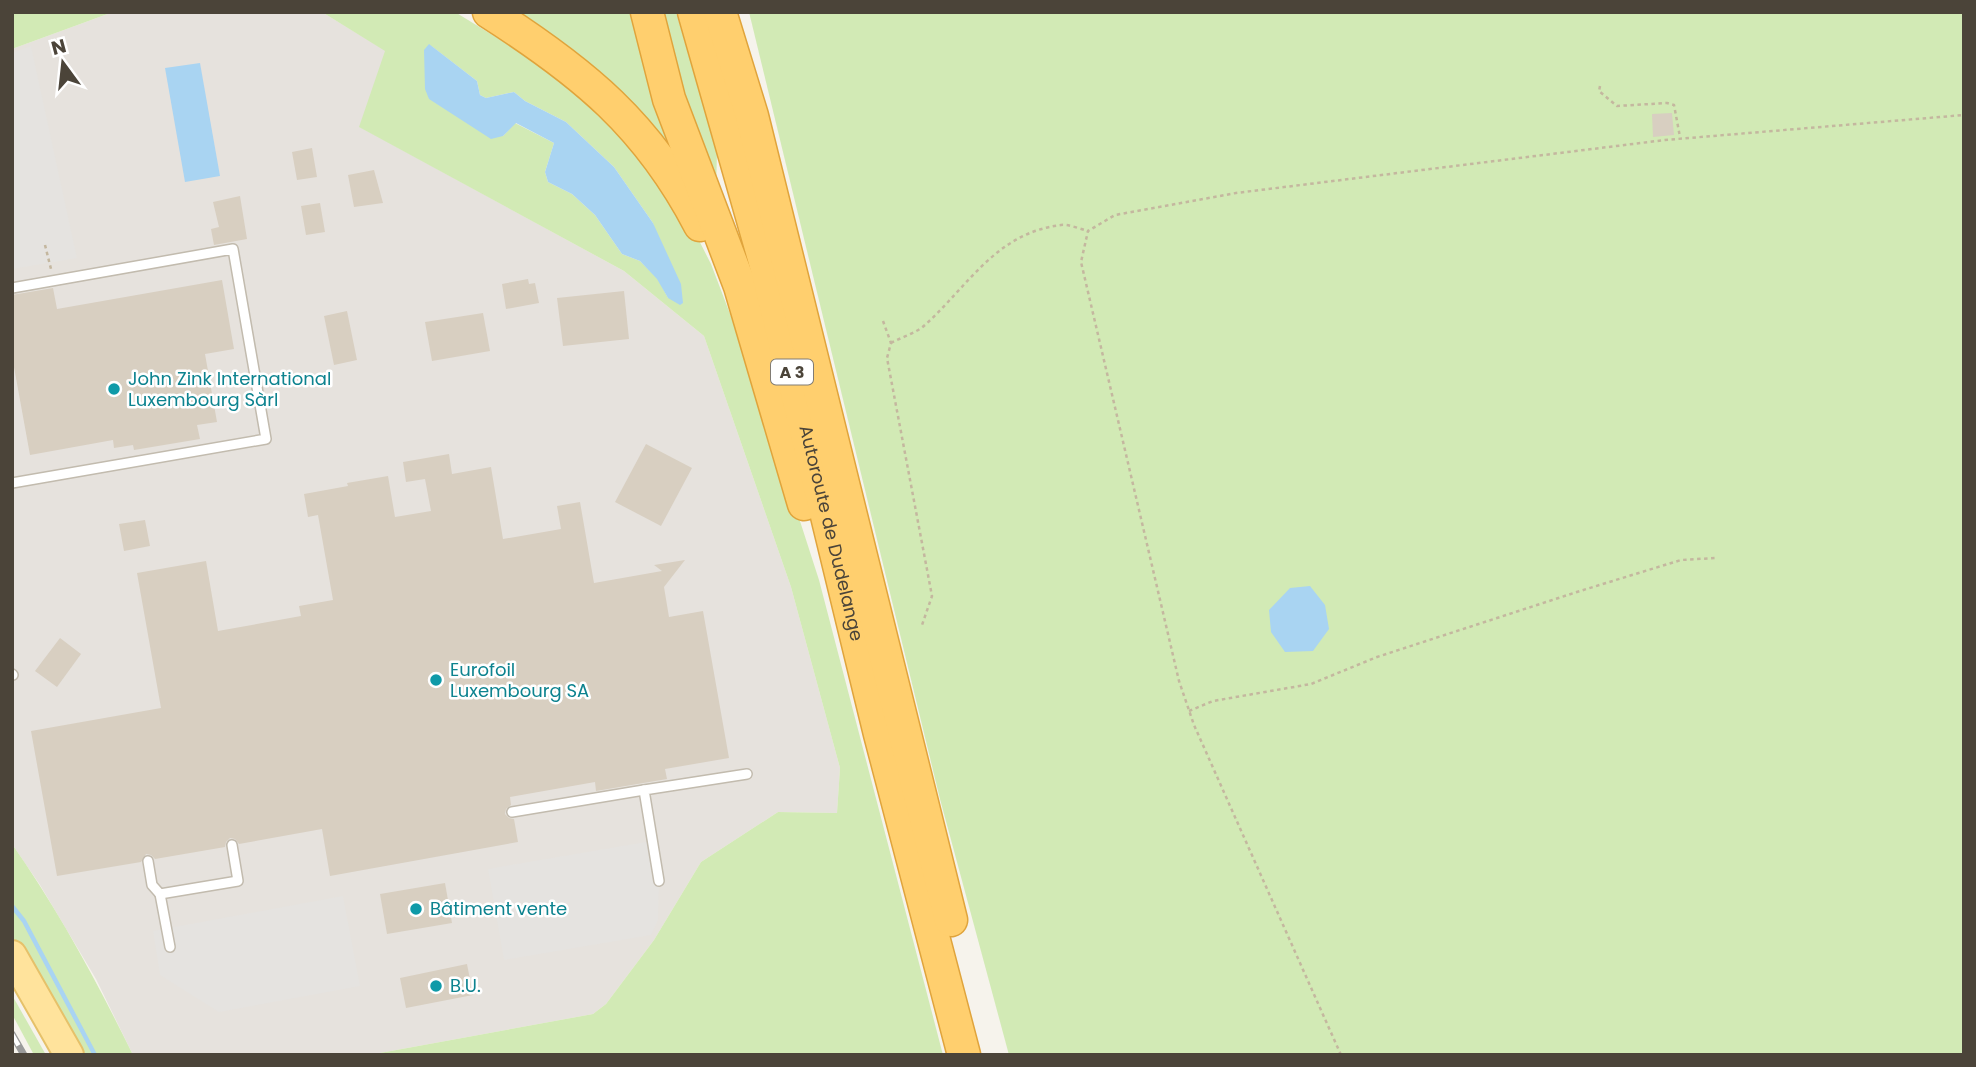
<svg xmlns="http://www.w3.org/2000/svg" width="1976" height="1067" viewBox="0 0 1976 1067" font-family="Poppins,sans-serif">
  <rect width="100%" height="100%" fill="#f6f3ec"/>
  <polygon fill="#e6e2dd" points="113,12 322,12 386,51 360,127 624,271 704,336 791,587 840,768 837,813 778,812 701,862 654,940 606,1004 593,1014 369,1055 133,1055 96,979 40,885 12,844 12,49"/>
  <g fill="#d2eab5" fill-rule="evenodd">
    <polygon points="12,12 113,12 12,49"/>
    <path d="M322 12H455L566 80 641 149 681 205 711 264 751 369 819 580 943 1055H369L593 1014 606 1004 654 940 701 862 778 812 837 813 840 768 791 587 704 336 624 271 359 127 385 51ZM430 45 477 81 480 95 486 98 514 92 525 101 566 122 614 167 653 223 668 298 658 279 640 261 622 254 595 215 572 194 548 182 545 172 554 143 515 123 503 136Z"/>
    <polygon points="515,12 639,12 687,172"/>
    <polygon points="657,12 676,12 717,151 716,192"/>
    <polygon points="749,12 1964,12 1964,1055 1009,1055 940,799"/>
    <path d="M12 844C59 911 97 982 133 1055H81L53 1003 12 936Z"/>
    <polygon points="12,995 46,1055 34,1055 12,1014"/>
  </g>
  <g fill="#e5e3e0">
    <polygon points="31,46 77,258 12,269 12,53"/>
    <polygon points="652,841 659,881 658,920 651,935 504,960 488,869"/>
    <polygon points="343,896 360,986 219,1012 160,975 153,931"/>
  </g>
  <g fill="#a9d4f2">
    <polygon points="429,44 477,81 480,95 486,98 514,92 525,101 566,122 614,167 653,223 681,284 683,303 680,305 668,298 657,279 640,261 622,254 595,215 572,194 548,182 545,172 554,143 516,123 503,136 491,139 429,99 425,89 424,50"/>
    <polygon points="200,63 220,176 185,182 165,68"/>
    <polygon points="1310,586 1325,605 1329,629 1313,651 1285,652 1271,632 1269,610 1290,588"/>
  </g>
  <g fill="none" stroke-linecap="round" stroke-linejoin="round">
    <polyline stroke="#a9d4f2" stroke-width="4.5" points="12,906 24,921 95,1055"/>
  </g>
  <g fill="#d8cfc1">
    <polygon points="1672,113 1674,135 1653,137 1652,114"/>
    <polygon points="312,148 317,177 297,180 292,152"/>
    <polygon points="374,170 383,203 354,207 348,175"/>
    <polygon points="240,196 247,239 214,245 211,229 219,227 213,202"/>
    <polygon points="320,203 325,232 306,235 301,206"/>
    <polygon points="528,279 529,284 535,283 539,303 506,309 502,284"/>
    <polygon points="222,280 234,349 205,354 217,422 197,425 200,439 134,450 133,445 114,448 113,440 30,455 12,356 12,295 53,288 57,309"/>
    <polygon points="624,291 629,339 563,346 557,298"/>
    <polygon points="347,311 357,360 334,365 324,316"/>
    <polygon points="483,313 490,351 432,361 425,322"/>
    <polygon points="646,444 692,468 661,526 615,502"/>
    <polygon points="449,454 452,474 491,467 503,539 561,529 557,506 580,502 594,583 662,571 654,565 685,560 664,587 669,617 703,611 729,758 665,769 667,779 596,791 595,782 510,797 511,805 506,809 505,814 509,818 514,819 518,842 330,876 322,829 239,844 235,839 230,838 226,842 225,847 155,859 151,855 146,854 141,862 57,876 31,731 161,708 137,573 206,561 218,631 301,616 299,606 333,600 318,515 308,517 304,494 348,486 347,483 388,476 395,517 431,511 425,479 406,482 403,462"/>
    <polygon points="145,520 150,546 124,551 119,524"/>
    <polygon points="60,638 81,654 57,687 35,671"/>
    <polygon points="445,883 452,923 387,934 380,894"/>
    <polygon points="467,964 473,995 406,1008 400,978"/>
  </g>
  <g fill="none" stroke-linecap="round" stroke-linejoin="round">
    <defs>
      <g id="lane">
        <polyline points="12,288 233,249 266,439 12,483"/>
        <polyline points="12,674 13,675"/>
        <polyline points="512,812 644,790"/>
        <polyline points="148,861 152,885 160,894"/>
        <polyline points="659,881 644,790 747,774"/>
        <polyline points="170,947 160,894 238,881 232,845"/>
      </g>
      <polyline id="primary" points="12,955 69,1055"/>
      <g id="highway">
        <path d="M489 12C583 72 648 125 700 225"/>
        <polyline points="647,12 669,99 740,286 804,504"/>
        <path id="s1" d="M694 12 767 269 880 734 964 1055"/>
        <polyline points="720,12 752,116 951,920"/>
      </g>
    </defs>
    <use href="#lane" stroke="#c2bbae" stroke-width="12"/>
    <use href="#primary" stroke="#e6c16a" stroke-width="32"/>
    <use href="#highway" stroke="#e0a43c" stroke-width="35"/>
    <g stroke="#c4b79f" stroke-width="2.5" stroke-dasharray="3.5 3.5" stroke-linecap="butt">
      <polyline points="1600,86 1599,91 1617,106 1667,103 1674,105 1680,137"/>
      <polyline points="45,245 51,269"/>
      <polyline points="883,321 891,343 887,358 932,596 921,628"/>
      <path d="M891 343C902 337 916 333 925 325 969 285 996 233 1061 225 1069 224 1080 229 1088 231"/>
      <polyline points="1189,711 1213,701 1311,684 1377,657 1580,591 1681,560 1715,558"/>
      <polyline points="1341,1055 1194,725 1179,681 1081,262 1088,231 1115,215 1236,193 1665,140 1964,115"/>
    </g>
    <use href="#lane" stroke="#fff" stroke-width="9"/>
    <use href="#primary" stroke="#ffe39c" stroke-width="28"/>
    <use href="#highway" stroke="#ffcf6e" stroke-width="32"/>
    <defs>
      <polyline id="rail" points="12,1034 24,1055"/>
    </defs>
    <use href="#rail" stroke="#9a9a9a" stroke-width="7"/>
    <use href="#rail" stroke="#fff" stroke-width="4.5" stroke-dasharray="13" stroke-linecap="butt"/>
  </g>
  <g fill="#0f9aa8" stroke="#fff" stroke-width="2.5">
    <circle cx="114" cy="389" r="7"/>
    <circle cx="436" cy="680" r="7"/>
    <circle cx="416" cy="909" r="7"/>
    <circle cx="436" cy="986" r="7"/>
  </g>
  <g text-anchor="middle" stroke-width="5" stroke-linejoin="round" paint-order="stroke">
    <rect fill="#fff" stroke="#817c74" stroke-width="2" x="771" y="359.5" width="42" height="25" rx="5"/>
    <g font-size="16" font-weight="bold" fill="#4b4439">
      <text x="792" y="378">A 3</text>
    </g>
    <g font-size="18" fill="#0d838f" stroke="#fff" text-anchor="start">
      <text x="128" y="385">John Zink International<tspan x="128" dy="21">Luxembourg Sàrl</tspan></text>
      <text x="450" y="676">Eurofoil<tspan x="450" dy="21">Luxembourg SA</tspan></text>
      <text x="430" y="915">Bâtiment vente</text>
      <text x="450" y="992">B.U.</text>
    </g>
    <g font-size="18" fill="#4b4439" stroke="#fff">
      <text dy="6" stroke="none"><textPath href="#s1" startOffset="539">Autoroute de Dudelange</textPath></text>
    </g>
  </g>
  <rect width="1976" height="1067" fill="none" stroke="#4b4439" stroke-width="28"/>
  <g transform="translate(63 63) rotate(345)" stroke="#ffffff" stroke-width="5" paint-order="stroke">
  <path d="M0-5L12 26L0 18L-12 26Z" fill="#4b4439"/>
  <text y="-10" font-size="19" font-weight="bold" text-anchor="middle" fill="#4b4439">N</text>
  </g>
</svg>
